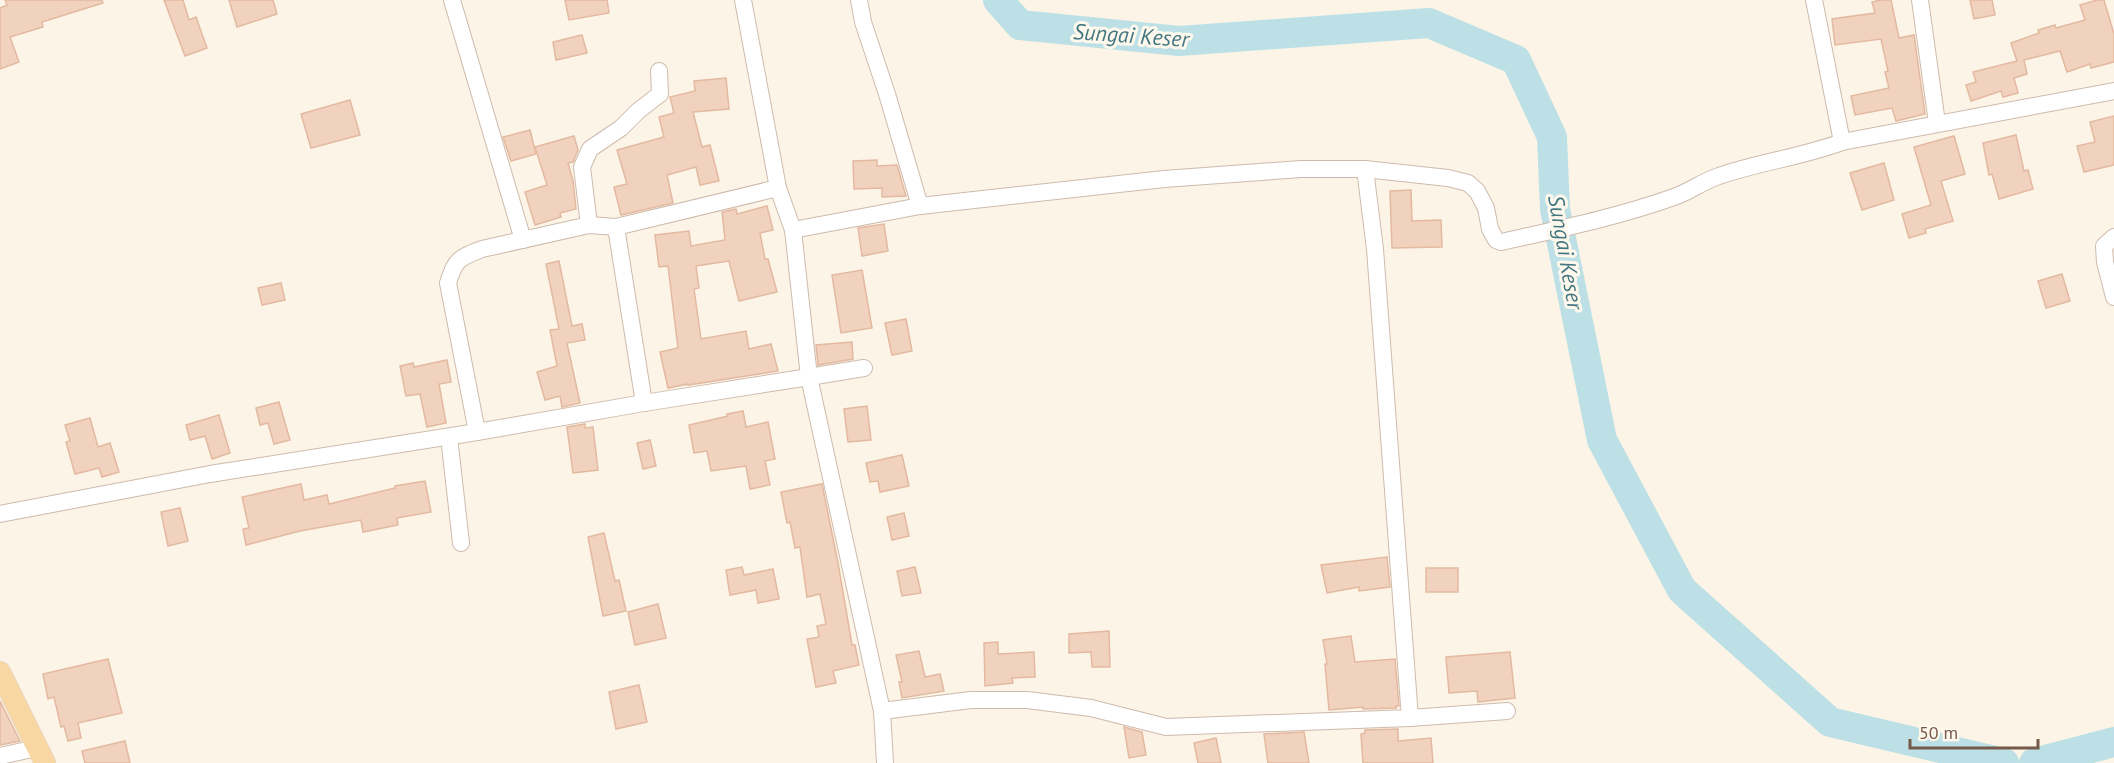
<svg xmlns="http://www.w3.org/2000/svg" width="2114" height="763" viewBox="0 0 2114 763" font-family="'PT Sans',sans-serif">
  <rect width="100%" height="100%" fill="#fcf4e7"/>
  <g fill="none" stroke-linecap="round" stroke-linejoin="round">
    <g stroke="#bce0e5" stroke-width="30">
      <polyline points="998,0 1020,25 1179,41 1429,23 1516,60 1552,137 1555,209 1602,440 1682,590 1830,722 2004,763"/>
      <polyline points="2034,763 2114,742"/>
    </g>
  </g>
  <g fill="#f1d2bf" stroke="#e3b9a0" stroke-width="1.5">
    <polygon points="5,0 102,0 103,3 42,22 43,27 10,37 19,62 0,69 0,8 7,5"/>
    <polygon points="164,0 183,0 189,20 196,17 207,48 185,56"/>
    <polygon points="229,0 273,0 277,14 237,27"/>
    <polygon points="565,0 607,0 609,13 569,20"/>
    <polygon points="1881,0 1891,0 1899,38 1914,35 1925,114 1896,121 1892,108 1855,115 1851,96 1889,88 1885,72 1888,71 1881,39 1835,45 1832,19 1875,13 1872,2"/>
    <polygon points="1970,0 1992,0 1995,15 1974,19"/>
    <polygon points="2097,0 2104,0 2114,34 2114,62 2091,68 2090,64 2067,72 2060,51 2024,60 2027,74 2014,78 2018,93 2003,97 2001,91 1971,101 1966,85 1976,82 1973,72 2017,61 2011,43 2039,33 2038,30 2055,25 2056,28 2085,20 2080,5"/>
    <polygon points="582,35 587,53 556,60 553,42"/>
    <polygon points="726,78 729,109 693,112 702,147 710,145 719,181 700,185 696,167 667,175 673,203 621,215 614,187 627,184 617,150 664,137 659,117 674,113 670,97 695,91 694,81"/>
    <polygon points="350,100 360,135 311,148 301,114"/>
    <polygon points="2114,116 2114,165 2084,172 2077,146 2095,142 2090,122"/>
    <polygon points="530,130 536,154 511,161 503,137"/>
    <polygon points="2016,135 2024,171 2028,170 2033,189 1999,199 1992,174 1989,175 1983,143"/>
    <polygon points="574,136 578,150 573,162 568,163 573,181 576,209 560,213 561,217 535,225 525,192 547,185 535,147"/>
    <polygon points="1954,136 1965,174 1941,181 1953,221 1925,229 1926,233 1909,238 1902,214 1931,205 1914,147"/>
    <polygon points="877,160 877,166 897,165 906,196 882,197 882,188 854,189 853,161"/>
    <polygon points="1884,163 1894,200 1862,210 1850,173"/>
    <polygon points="1411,190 1412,221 1441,220 1442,247 1392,248 1390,191"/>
    <polygon points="767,206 773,230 760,233 765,259 768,259 777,292 739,301 729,261 696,266 699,288 694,289 701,339 746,331 749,349 771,344 778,371 688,385 688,384 668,388 660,352 678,348 668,266 659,267 655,235 689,231 691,246 725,240 722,212 736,209 737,214"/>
    <polygon points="884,224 888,251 862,256 858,228"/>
    <polygon points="559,261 572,326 582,324 585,340 567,343 580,403 562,407 560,396 545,400 537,372 557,366 550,330 559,329 546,264"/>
    <polygon points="862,270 872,328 841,333 832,275"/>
    <polygon points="2062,274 2070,301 2046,308 2038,281"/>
    <polygon points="281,283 285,300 262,305 258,288"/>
    <polygon points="906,319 912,351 892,355 885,323"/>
    <polygon points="852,342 853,359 818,365 816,345"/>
    <polygon points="447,360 451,382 439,384 446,423 427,427 420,394 406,396 400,366 413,363 414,367"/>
    <polygon points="279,402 290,440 274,444 268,423 260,425 256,408"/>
    <polygon points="867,406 871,440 848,442 844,409"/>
    <polygon points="743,411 746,427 768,422 775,459 765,461 770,485 750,489 746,466 711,471 707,451 694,453 689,425 728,416 727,414"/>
    <polygon points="219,415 230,453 212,459 205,436 190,440 186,425"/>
    <polygon points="90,418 98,447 110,443 119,472 102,477 99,468 75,474 66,442 70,441 65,425"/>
    <polygon points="585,424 585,428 593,427 598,470 573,473 567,427"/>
    <polygon points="650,440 656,466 643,469 637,443"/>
    <polygon points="902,455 909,486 880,492 878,481 870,482 866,463"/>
    <polygon points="425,481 431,512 397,518 398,525 363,532 361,520 300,531 246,545 243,529 249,528 242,497 301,484 304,500 327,495 329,504 395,488 395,486"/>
    <polygon points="822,484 838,563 852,645 855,645 859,665 833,671 836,683 816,687 807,639 819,637 817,626 826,624 820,594 807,597 800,547 795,548 790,522 787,523 781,492"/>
    <polygon points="180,508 188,541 168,546 161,512"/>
    <polygon points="904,513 909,536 892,540 887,517"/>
    <polygon points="604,533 615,581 619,580 626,611 603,616 588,537"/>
    <polygon points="1387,557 1390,587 1359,591 1359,587 1327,593 1321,565"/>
    <polygon points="742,567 744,575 773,569 779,599 758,603 756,590 730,595 726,570"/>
    <polygon points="915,567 921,593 902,596 897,571"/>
    <rect x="1426" y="568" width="32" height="24"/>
    <polygon points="658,604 666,638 635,645 628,612"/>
    <polygon points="1109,631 1110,667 1092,667 1091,652 1069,653 1069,634"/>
    <polygon points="1351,636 1355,662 1395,659 1399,706 1396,706 1396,708 1363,709 1363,707 1329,710 1325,664 1327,664 1323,640"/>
    <polygon points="998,642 998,654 1034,652 1035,677 1012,678 1013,683 985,686 984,643"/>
    <polygon points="919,651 925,677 940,674 944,691 902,698 899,682 902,682 896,655"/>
    <polygon points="1510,652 1515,698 1478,702 1477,691 1449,693 1446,657"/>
    <polygon points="108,659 122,713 78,723 81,738 68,741 64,726 61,727 54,697 48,699 43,674"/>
    <polygon points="639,685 647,722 616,729 609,692"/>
    <polygon points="0,701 20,741 0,745"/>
    <polygon points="1124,727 1142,732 1146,755 1129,758"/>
    <polygon points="1398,729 1398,741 1431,738 1433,763 1363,763 1361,734 1365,733 1365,730"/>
    <polygon points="1304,732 1309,763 1268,763 1264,734"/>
    <polygon points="1216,738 1221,763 1198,763 1194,743"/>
    <polygon points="125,741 130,763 85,763 82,751"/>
  </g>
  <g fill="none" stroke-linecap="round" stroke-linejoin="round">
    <defs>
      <g id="minor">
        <polyline points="452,0 523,240"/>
        <polyline points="743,0 778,188 793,230 809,377 864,368"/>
        <polyline points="859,0 863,22 887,94 920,206"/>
        <polyline points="1814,0 1842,142"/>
        <polyline points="1920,0 1937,123"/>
        <polyline points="589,225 582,167 590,149 621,128 638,111 660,94 659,71"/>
        <polyline points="616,227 644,403"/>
        <path d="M793 230 920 206 1164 179 1301 169H1365L1448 178 1468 183 1477 191 1486 208 1490 229 1496 240 1501 242C1559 229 1618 217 1674 197 1689 192 1703 181 1719 176 1759 162 1802 157 1842 142L2114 91"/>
        <polyline points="2114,237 2104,246 2105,262 2114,297"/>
        <path d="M477 432 448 283C455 259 459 258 482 249L589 225 616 227 778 188"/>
        <polyline points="449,437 461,543"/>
        <polyline points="0,514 210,474 477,432 644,403 809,377 882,711 885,763"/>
        <polyline points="882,711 971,700 1027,700 1091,708 1166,727 1410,718 1375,249 1365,169"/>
        <polyline points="1410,718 1507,711"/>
        <polyline points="0,756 37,748"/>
      </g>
      <polyline id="major" points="0,672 45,763"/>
    </defs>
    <use href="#minor" stroke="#cebbad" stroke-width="18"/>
    <use href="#major" stroke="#dbd4d0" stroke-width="22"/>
    <use href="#minor" stroke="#fff" stroke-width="16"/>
    <use href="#major" stroke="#f8d7a2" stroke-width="21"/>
  </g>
  <g text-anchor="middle" stroke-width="6" stroke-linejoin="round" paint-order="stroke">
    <g font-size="22" font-style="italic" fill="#437781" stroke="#fff8ed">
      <text transform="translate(1131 35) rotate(4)" y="8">Sungai Keser</text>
      <text transform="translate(1566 252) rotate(80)" y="8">Sungai Keser</text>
    </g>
  </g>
  <path d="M1910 739v9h128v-9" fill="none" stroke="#755a4c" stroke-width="3"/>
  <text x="1919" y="739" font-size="18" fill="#755a4c" stroke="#fff8ed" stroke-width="4.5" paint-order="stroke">50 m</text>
</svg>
